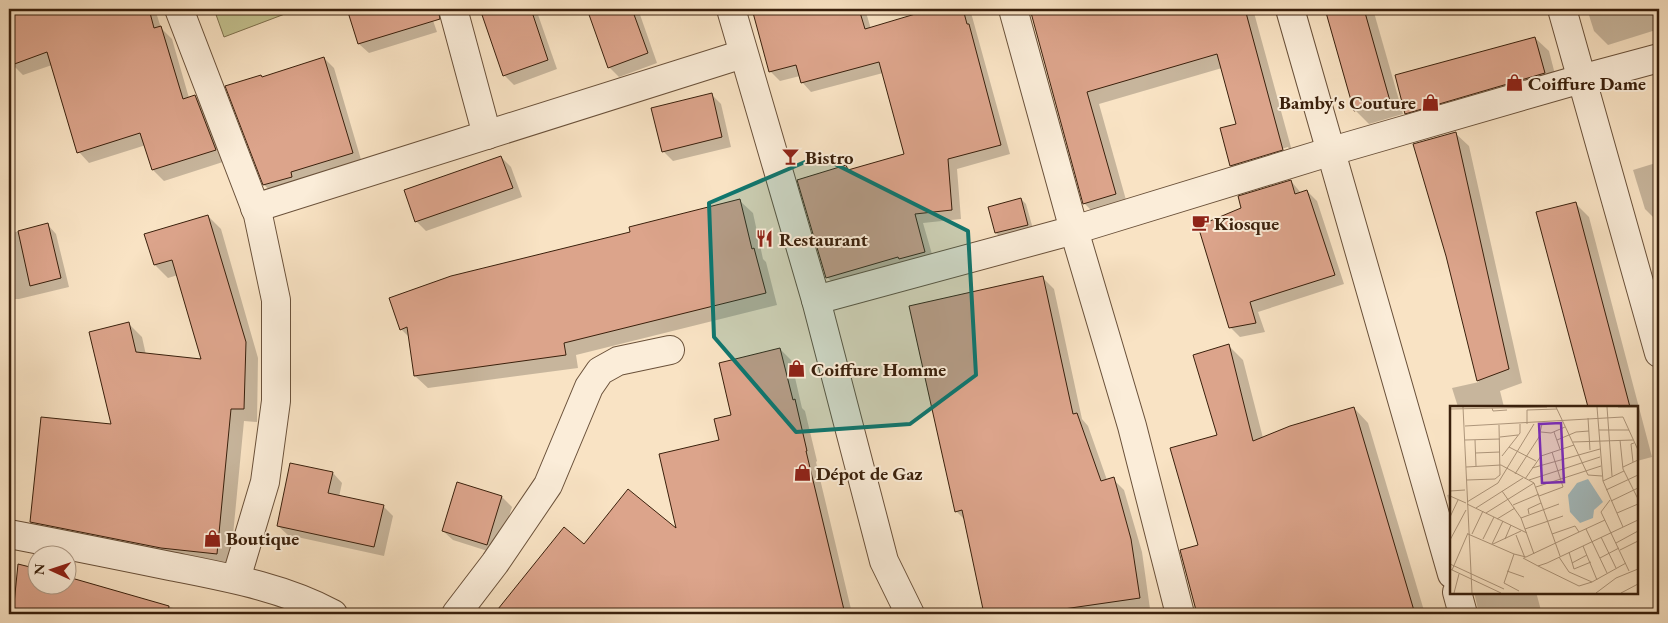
<svg xmlns="http://www.w3.org/2000/svg" width="1668" height="623" viewBox="0 0 1668 623" font-family="'EB Garamond',serif">
  <rect width="100%" height="100%" fill="#f9e3c4"/>
  <filter id="stains"><feTurbulence type="fractalNoise" baseFrequency=".004" numOctaves="4"/><feColorMatrix values="0 0 0 0 .2 0 0 0 0 .09 0 0 0 0 .02 0 0 0 .5 -.17"/></filter>
  <radialGradient id="worn" r=".72"><stop offset=".6" stop-color="#630" stop-opacity="0"/><stop offset="1" stop-color="#630" stop-opacity=".3"/></radialGradient>
  <polygon fill="#c4c290" stroke="#7f714e" points="214,9 298,9 224,37"/>
  <g fill="#0003" fill-rule="evenodd">
    <polygon points="9,9 155,9 161,28 172,39 189,98 195,96 206,107 226,161 164,181 153,170 146,145 89,163 79,152 52,65 23,75 12,64 9,55"/>
    <polygon points="348,9 429,9 437,32 369,53 359,44"/>
    <polygon points="482,9 536,9 557,69 514,85 504,75"/>
    <polygon points="589,9 638,9 657,63 619,77 609,67"/>
    <polygon points="753,9 865,9 871,29 936,9 970,9 1010,154 957,169 961,219 923,223 934,261 837,287 827,277 846,166 850,170 905,155 883,73 811,92 802,82 800,76 780,81 771,72"/>
    <path d="M1031 9H1253L1295 162 1244 178 1231 165 1238 125 1222 68 1099 104 1128 207 1097 216 1084 203ZM1288 147 1289 149 1238 165V162Z"/>
    <polygon points="1326,9 1373,9 1403,114 1369,124 1356,111"/>
    <polygon points="1587,9 1659,9 1659,29 1608,45 1594,31"/>
    <polygon points="1535,38 1549,51 1558,86 1420,126 1407,113"/>
    <polygon points="324,58 334,68 362,163 274,194 264,185 227,86 262,78"/>
    <polygon points="711,94 721,104 731,147 673,161 663,151"/>
    <polygon points="1455,133 1469,146 1522,383 1500,391 1504,407 1458,407 1452,388 1479,382 1478,381"/>
    <polygon points="501,157 511,167 522,197 426,231 416,221"/>
    <polygon points="1659,162 1659,217 1655,219 1645,209 1633,170"/>
    <polygon points="1291,181 1301,193 1307,191 1317,201 1344,284 1258,312 1265,332 1240,337 1230,327 1242,208"/>
    <polygon points="9,195 12,199 11,233 48,225 56,234 69,287 19,299 9,299"/>
    <polygon points="1021,199 1026,204 1033,229 1001,238 996,233 990,207"/>
    <polygon points="740,201 753,213 763,259 766,262 777,305 576,355 578,368 428,388 415,376 410,338 401,329 632,233"/>
    <polygon points="1575,203 1589,217 1652,457 1637,461 1637,407 1589,407"/>
    <polygon points="208,216 221,229 258,358 257,422 244,421 230,566 44,535 31,522 112,426 129,324 142,337 146,355 203,361 178,275 168,278 155,265 146,234"/>
    <polygon points="1042,277 1054,289 1082,419 1088,426 1107,480 1113,479 1124,490 1142,552 1150,609 1113,614 986,614 966,521 956,511"/>
    <polygon points="1229,346 1243,360 1263,438 1354,408 1368,423 1425,614 1199,614 1181,551 1200,546 1218,435"/>
    <polygon points="780,349 791,360 802,408 805,411 817,461 816,462 851,609 856,614 755,614 754,610 751,614 497,614 504,603 584,546 678,532 733,416"/>
    <polygon points="333,473 342,483 339,497 383,506 393,516 384,556 288,535 278,526"/>
    <polygon points="458,483 502,497 512,507 497,554 453,540 443,531"/>
    <polygon points="1452,494 1452,512 1447,495"/>
    <polygon points="68,579 195,614 16,614 15,612 38,586 68,586"/>
    <polygon points="1474,592 1536,592 1542,614 1479,614"/>
  </g>
  <g fill="#dca48b" stroke="#3a200c">
    <polygon points="9,9 149,9 154,28 161,26 183,99 195,95 216,150 152,170 140,133 77,153 47,52 9,66"/>
    <polygon points="347,9 438,9 440,19 358,44"/>
    <polygon points="480,9 531,9 548,60 503,76"/>
    <polygon points="587,9 632,9 648,53 608,68"/>
    <polygon points="752,9 859,9 865,29 932,9 963,9 967,24 969,24 1001,145 948,159 952,210 915,214 925,252 899,259 898,257 826,278 797,180 846,165 848,170 904,154 879,62 801,83 796,65 769,72"/>
    <polygon points="1030,9 1245,9 1283,150 1230,166 1220,128 1236,124 1217,54 1087,92 1116,194 1083,204"/>
    <polygon points="1325,9 1364,9 1390,101 1354,111"/>
    <polygon points="1535,37 1545,73 1405,114 1395,75"/>
    <polygon points="324,57 353,153 291,172 292,177 263,185 225,86 261,75 262,77"/>
    <polygon points="712,93 722,137 662,152 651,108"/>
    <polygon points="1456,132 1509,369 1477,381 1446,256 1413,144"/>
    <polygon points="501,156 513,188 415,222 404,190"/>
    <polygon points="1291,180 1295,194 1307,190 1335,275 1250,302 1256,323 1229,328 1198,226 1241,208 1238,196"/>
    <polygon points="1021,198 1028,225 995,233 988,207"/>
    <polygon points="740,199 752,249 754,248 766,293 564,343 566,355 414,376 407,327 400,330 389,298 451,276 630,232 629,227"/>
    <polygon points="1576,202 1630,407 1588,407 1536,212"/>
    <polygon points="208,215 246,342 244,409 231,409 217,554 161,548 30,522 41,417 111,424 89,332 129,322 136,352 201,359 172,260 154,265 144,234"/>
    <polygon points="48,223 61,278 30,286 18,231"/>
    <polygon points="1043,276 1073,414 1077,413 1101,481 1114,477 1131,539 1140,598 1029,614 984,614 962,510 955,512 909,306"/>
    <polygon points="1229,344 1253,441 1290,426 1354,407 1415,614 1197,614 1180,550 1198,545 1170,448 1217,435 1193,355"/>
    <polygon points="780,348 793,400 795,399 807,451 806,451 845,614 494,614 564,527 584,544 628,489 676,528 659,454 719,440 714,419 731,415 719,363"/>
    <polygon points="290,463 333,472 328,493 384,505 374,547 277,526"/>
    <polygon points="457,482 502,496 487,545 442,531"/>
    <polygon points="18,564 38,569 38,586 68,586 68,577 169,606 168,614 13,614"/>
  </g>
  <g fill="none" stroke-linecap="round" stroke-linejoin="round">
    <defs>
      <g id="minor">
        <polyline points="179,9 258,215 276,300 276,401 265,482 236,579"/>
        <polyline points="453,9 487,135"/>
        <polyline points="731,9 816,300 884,561 910,614"/>
        <polyline points="1013,9 1074,230 1132,426 1180,614"/>
        <polyline points="1290,9 1452,574"/>
        <polyline points="1562,9 1659,353"/>
        <polyline points="255,208 743,54"/>
        <polyline points="816,300 1074,230 1332,151 1581,79 1659,58"/>
        <path d="M9 534C62 544 116 555 170 566 225 577 283 587 333 614"/>
        <polyline points="1457,592 1463,614"/>
        <polyline points="456,614 495,563 548,485 589,387 600,371 618,361 670,350"/>
      </g>
    </defs>
    <use href="#minor" stroke="#6a513a" stroke-width="30"/>
    <use href="#minor" stroke="#fbedd9" stroke-width="28"/>
  </g>
  <path fill="#0f766e" fill-opacity="0.2" stroke="#0f766e" stroke-width="4" stroke-linejoin="round" d="M819 156 968 231 976 375 910 424 796 432 714 337 709 203Z"/>
  <defs>
    <symbol id="shop-bare" viewBox="-9 -9 18 18"><path d="M-5-2.5h2.3a2.7 3.5 0 0 1 5.4 0H5L5.5 6h-11ZM-1.5-2.5h3a1.5 2.3 0 0 0-3 0Z" fill="#8f2418" stroke="#fbedd9" stroke-width="2.5" paint-order="stroke"/></symbol>
    <symbol id="bar-bare" viewBox="-9 -9 18 18"><path d="M-6-5H6L.8 .8V4.5H3.5V6h-7V4.5H-.8V.8Z" fill="#8f2418" stroke="#fbedd9" stroke-width="2.5" paint-order="stroke"/></symbol>
    <symbol id="cafe-bare" viewBox="-9 -9 18 18"><path d="M-5.5-4.5H6V0H3Q3 3.5 0 3.5H-2.5Q-5.5 3.5-5.5 0ZM3-3.2v2h1.7v-2ZM-6 4.5H4V6H-6Z" fill="#8f2418" stroke="#fbedd9" stroke-width="2.5" paint-order="stroke"/></symbol>
    <symbol id="restaurant-bare" viewBox="-9 -9 18 18"><path d="M-5-6h1v4h1v-4h1v4h1v-4h1v5L-1.5 .5V6h-2V.5L-5-1ZM5-6V6H3V1.5H1.5Q1.5-4 5-6Z" fill="#8f2418" stroke="#fbedd9" stroke-width="2.5" paint-order="stroke"/></symbol>
  </defs>
  <g fill-rule="evenodd">
    <use href="#shop-bare" x="1502" y="70" width="25" height="25"/>
    <use href="#shop-bare" x="1418" y="90" width="25" height="25"/>
    <use href="#bar-bare" x="778" y="144" width="25" height="25"/>
    <use href="#cafe-bare" x="1188" y="210" width="25" height="25"/>
    <use href="#restaurant-bare" x="752" y="226" width="25" height="25"/>
    <use href="#shop-bare" x="784" y="356" width="25" height="25"/>
    <use href="#shop-bare" x="790" y="460" width="25" height="25"/>
    <use href="#shop-bare" x="200" y="526" width="25" height="25"/>
  </g>
  <g text-anchor="middle" stroke-width="4" stroke-linejoin="round" paint-order="stroke">
    <g font-size="19" font-weight="bold" fill="#3a200c" stroke="#fbedd9" text-anchor="start">
      <text x="1528" y="90">Coiffure Dame</text>
      <text x="1416" y="109" text-anchor="end">Bamby's Couture</text>
      <text x="805" y="164">Bistro</text>
      <text x="1214" y="230">Kiosque</text>
      <text x="779" y="246">Restaurant</text>
      <text x="811" y="376">Coiffure Homme</text>
      <text x="816" y="480">Dépot de Gaz</text>
      <text x="226" y="545">Boutique</text>
    </g>
  </g>
  <g transform="translate(1450 406)">
    <rect width="188" height="188" fill="#f9e3c4"/>
    <path d="M138 73 153 96 144 104 143 112 130 117 120 106 118 89 127 77Z" fill="#a3bbbf"/>
    <path fill="none" stroke="#ad957a" stroke-width="1" d="M13 1 22 187M106 1 138 69 152 70M147 1 153 75 173 121M157 1 162 70M168 1H188M42 2 43 5 57 4M0 3 97 1M138 12 140 44M77 18V4L107 3M15 20 173 11 188 44M149 24H179M91 26 101 27 115 21M104 26 110 43M50 31 68 29M15 34 50 33M25 34 26 60M107 34 126 26 139 25M170 34 173 63 188 93M123 36 183 34M59 41 86 55M25 47 50 46M52 50 70 27V18M183 56 181 38 184 37M16 61 51 59 84 77 110 150M173 61 188 54M82 62 150 43M65 68 89 31 92 18M75 73 91 50 124 39M17 74 45 73 50 69 49 19M79 74 150 51M153 75 174 65M86 81 151 60M156 84 188 69M0 85 15 84M52 85 71 112 84 148M0 90 16 97M89 90 113 81 102 46M160 94 151 106 179 165M161 95 188 82M17 96 48 77 84 18M17 98 77 127M63 99 89 88M26 102 73 72M36 107 84 77M167 107 188 98M79 108 78 103 91 97M0 111 8 94M71 112 109 98M47 113 65 102M75 123 113 110M136 123 157 167M129 126 155 114M18 128 64 148M22 128 33 105M66 129 75 152M151 131 166 162M33 133 44 111M55 133 61 119M0 134 16 104M166 137 188 125M42 138 53 115M43 138 71 125M133 140 147 174M170 144 188 135M119 146 124 163 141 156M109 151 119 166 142 176 176 157M73 152 88 160 97 157 188 114M150 152 169 142M122 157 137 149M0 158 54 183M88 160 129 180 142 176M0 163 51 187M2 164 18 127M57 165 74 171M69 185 54 177 64 148 76 151 129 126 125 120 102 128M4 187 9 168M146 187 166 172 188 163M171 187 188 178"/>
    <path fill="#7b2cbf" fill-opacity="0.15" stroke="#7b2cbf" stroke-width="2.5" d="M111 17 114 76 92 77 89 18Z"/>
    <rect width="188" height="188" fill="none" stroke="#3a200c" stroke-width="2.5"/>
  </g>
  <rect width="1668" height="623" fill="none" stroke="#f9e3c4" stroke-width="30"/>
  <rect x="10" y="10" width="1648" height="603" fill="none" stroke="#3a200c" stroke-width="2.5"/>
  <rect x="15" y="15" width="1638" height="593" fill="none" stroke="#3a200c"/>
  <g transform="translate(52 570) rotate(273)"><circle r="24" fill="#fbedd9" stroke="#ae9b87"/>
  <path d="M0-4L9 19L0 12L-9 19Z" fill="#8f2418"/>
  <text y="-8" font-size="14" font-weight="bold" text-anchor="middle" fill="#3a200c">N</text>
  </g>
  <rect width="100%" height="100%" filter="url(#stains)"/>
  <rect width="100%" height="100%" fill="url(#worn)"/>
</svg>
